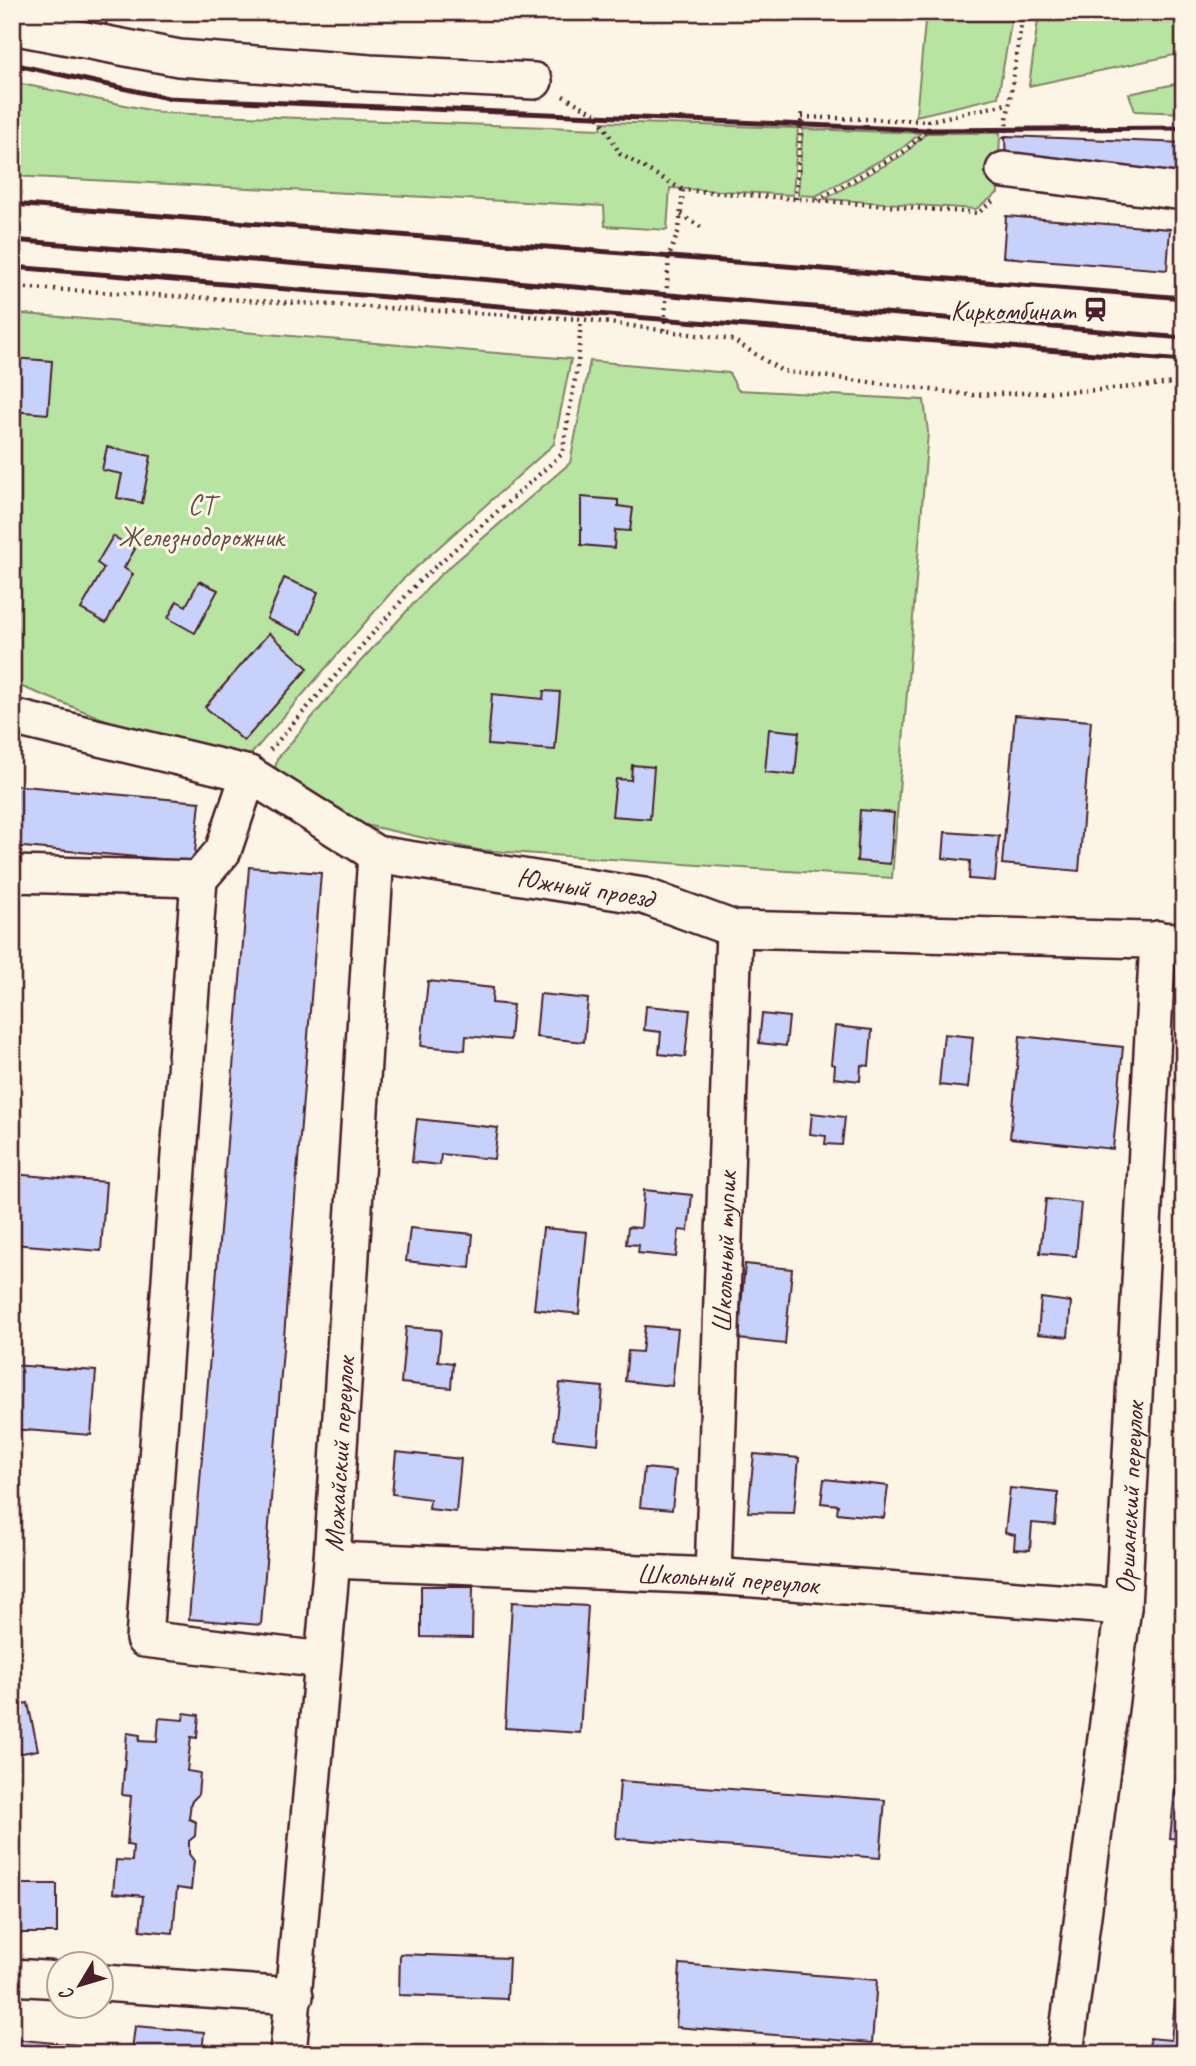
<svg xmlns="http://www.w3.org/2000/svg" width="1196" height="2066" viewBox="0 0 1196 2066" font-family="Caveat,sans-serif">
  <rect width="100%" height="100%" fill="#fcf5e5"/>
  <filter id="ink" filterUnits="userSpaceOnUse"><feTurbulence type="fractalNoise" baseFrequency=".0143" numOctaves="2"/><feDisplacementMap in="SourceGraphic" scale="14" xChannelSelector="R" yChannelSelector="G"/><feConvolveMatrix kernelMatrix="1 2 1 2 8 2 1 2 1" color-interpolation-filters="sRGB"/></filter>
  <g filter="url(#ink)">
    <g fill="#b8e4a2" stroke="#818266" stroke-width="2">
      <polygon points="926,12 1013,12 998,97 916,116"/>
      <polygon points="1039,12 1184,12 1184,53 1029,86"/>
      <polygon points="12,82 164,113 601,129 602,122 798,128 793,195 670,188 667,230 605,226 604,206 12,176"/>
      <polygon points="1184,82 1184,113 1135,111 1129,94"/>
      <polygon points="803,129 921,133 901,149 816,196 798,195"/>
      <polygon points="926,133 1000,133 998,193 976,209 825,199 905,154"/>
      <polygon points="12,313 571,359 554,444 401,581 247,759 175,747 12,683"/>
      <polygon points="590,361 729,373 738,390 924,400 928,432 892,878 478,850 352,822 274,774 277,759 348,675 439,576 570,463"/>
    </g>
    <g fill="#c7d1f9" stroke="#4a1f2b" stroke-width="2">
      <polygon points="37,12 108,12 106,25 58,18 35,25"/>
      <polygon points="1005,136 1184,143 1184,180 1006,166"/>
      <polygon points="1006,216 1170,229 1167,270 1003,257"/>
      <polygon points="12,358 52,361 48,414 12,411"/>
      <polygon points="107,447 151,456 142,503 117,498 122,474 102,470"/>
      <polygon points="581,497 618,500 618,506 633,508 630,531 615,530 614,548 581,545"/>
      <polygon points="113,536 135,549 124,568 133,574 106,623 81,609 104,568 97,563"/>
      <polygon points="284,578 318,592 302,634 267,619"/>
      <polygon points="199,581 218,590 195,633 168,618 177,601 186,606"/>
      <polygon points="269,633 308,668 244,741 205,707"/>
      <polygon points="544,691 560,692 555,750 488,745 492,694 543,699"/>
      <polygon points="1015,715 1091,721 1079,871 1002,864"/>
      <polygon points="769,729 799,732 795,775 765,772"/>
      <polygon points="632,765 654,767 650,819 612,816 616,779 631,780"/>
      <polygon points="12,785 200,802 194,862 12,846"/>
      <polygon points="860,810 894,813 890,864 857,861"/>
      <polygon points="945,832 999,836 995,881 969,879 970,861 943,858"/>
      <polygon points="249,867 321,873 261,1625 189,1619"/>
      <polygon points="428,981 493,988 492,1003 513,1005 510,1040 466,1036 465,1050 421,1046"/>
      <polygon points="540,994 588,999 584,1042 536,1037"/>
      <polygon points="646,1006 690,1010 685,1057 659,1054 661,1032 644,1030"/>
      <polygon points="762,1014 789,1017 786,1046 759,1043"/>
      <polygon points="835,1026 872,1030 869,1066 861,1065 860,1081 834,1078 835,1065 831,1064"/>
      <polygon points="944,1034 973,1037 968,1088 939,1085"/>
      <polygon points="1020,1036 1123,1047 1113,1149 1010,1138"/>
      <polygon points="812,1113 845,1117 842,1145 825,1144 826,1136 810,1134"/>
      <polygon points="417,1119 498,1128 494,1159 441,1154 440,1165 412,1162"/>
      <polygon points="12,1174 106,1182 101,1251 12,1244"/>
      <polygon points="644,1190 692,1195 688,1231 679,1230 676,1257 638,1253 639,1245 626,1244 628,1227 641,1228"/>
      <polygon points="1046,1199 1081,1203 1076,1256 1040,1253"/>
      <polygon points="410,1228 473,1234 470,1268 406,1261"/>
      <polygon points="543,1228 587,1232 579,1314 534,1309"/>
      <polygon points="745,1264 792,1269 785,1344 738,1339"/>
      <polygon points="1041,1298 1071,1302 1068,1337 1038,1334"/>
      <polygon points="645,1326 678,1329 672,1386 625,1381 628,1351 642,1352"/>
      <polygon points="406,1327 441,1330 438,1361 453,1363 451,1388 401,1383"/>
      <polygon points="12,1365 96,1371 91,1435 12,1429"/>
      <polygon points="560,1383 603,1387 598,1444 554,1439"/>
      <polygon points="396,1452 461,1459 456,1512 429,1509 430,1499 392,1494"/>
      <polygon points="754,1454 799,1458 794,1513 748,1512"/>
      <polygon points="644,1468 676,1471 672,1510 640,1507"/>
      <polygon points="824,1479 888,1486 884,1518 837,1513 838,1505 821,1503"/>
      <polygon points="1010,1488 1058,1493 1055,1525 1032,1523 1030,1550 1014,1549 1015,1535 1005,1533"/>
      <polygon points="421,1586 473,1586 472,1638 421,1637"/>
      <polygon points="512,1602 588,1606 580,1733 505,1728"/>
      <polygon points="28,1703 38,1750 12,1755 12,1706"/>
      <polygon points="184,1713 199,1715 197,1738 191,1737 187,1771 200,1773 198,1795 191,1802 189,1819 196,1822 195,1836 189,1841 189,1854 194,1861 191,1890 177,1888 173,1933 140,1930 143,1896 113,1893 116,1860 132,1861 133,1846 127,1845 131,1796 122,1795 127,1733 140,1735 139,1741 157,1742 159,1718 183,1720"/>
      <polygon points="1177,1770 1184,1770 1184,1839 1170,1838"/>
      <polygon points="620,1781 885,1800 880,1858 616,1838"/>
      <rect x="12" y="1884" width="45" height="49"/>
      <polygon points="400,1954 509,1958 507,1999 399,1995"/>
      <polygon points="680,1964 877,1980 872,2043 676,2027"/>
      <polygon points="1175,2000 1184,2001 1184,2054 1149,2054 1150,2038 1171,2040"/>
      <polygon points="135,2026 204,2032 202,2054 12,2054 12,2039 132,2050"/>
    </g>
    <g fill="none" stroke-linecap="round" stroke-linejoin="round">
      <defs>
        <g id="minor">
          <polyline points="12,26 179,58 370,73 534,81"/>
          <polyline points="1004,170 1184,192"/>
          <path id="s1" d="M12 717 249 774 376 854 644 896 734 929 1184 941"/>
          <polyline points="249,774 223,851 199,879 144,1639 323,1660"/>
          <polyline points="12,874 199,879"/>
          <path id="s2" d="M332 1560 713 1576 1123 1607"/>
          <path id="s3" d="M713 1576 734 929"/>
          <polyline points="12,1977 60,1980"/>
          <polyline points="102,1983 295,1996"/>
          <path id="s4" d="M288 2054 332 1560 376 854"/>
          <path id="s5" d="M1065 2054 1123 1607 1158 939"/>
        </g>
      </defs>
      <use href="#minor" stroke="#4a1f2b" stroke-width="40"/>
      <g stroke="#4a1f2b" stroke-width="4.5" stroke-dasharray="2 5" stroke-linecap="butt">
        <polyline points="563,96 598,115 620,154 683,190"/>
        <polyline points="802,117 928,121"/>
        <polyline points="1004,139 1023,12"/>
        <polyline points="796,199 802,110"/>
        <polyline points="817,200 903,152 928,130 928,121 1007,104"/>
        <polyline points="681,215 704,229"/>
        <polyline points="12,287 581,319 733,340 782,371 972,395 1101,390 1184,382"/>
        <polyline points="664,330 669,256 679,230 683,190 978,213 993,201"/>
        <polyline points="270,750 418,582 562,454 578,362 581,319"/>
      </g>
      <use href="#minor" stroke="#fcf5e5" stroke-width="35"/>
      <g stroke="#4a1f2b" stroke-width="5">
        <polyline points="12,64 168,98 928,130 1184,128"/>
        <polyline points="12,204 1184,298"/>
        <polyline points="12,240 1184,338"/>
        <polyline points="12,267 1184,361"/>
      </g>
    </g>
  </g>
  <defs>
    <symbol id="station-bare" viewBox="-9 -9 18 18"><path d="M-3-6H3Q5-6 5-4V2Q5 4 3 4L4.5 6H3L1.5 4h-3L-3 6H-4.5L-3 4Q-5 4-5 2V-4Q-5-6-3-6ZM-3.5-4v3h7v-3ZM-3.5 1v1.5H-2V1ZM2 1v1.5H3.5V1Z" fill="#4a1f2b" stroke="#fcf5e5" stroke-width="2.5" paint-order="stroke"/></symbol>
  </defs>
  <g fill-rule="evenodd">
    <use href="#station-bare" x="1078" y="292" width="35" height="35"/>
  </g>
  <g text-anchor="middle" stroke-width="6" stroke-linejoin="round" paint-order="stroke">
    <g font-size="28" fill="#4a1f2b" stroke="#fcf5e5" text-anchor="end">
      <text x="1076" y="320">Киркомбинат</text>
    </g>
    <g font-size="28" fill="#665049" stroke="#fcf5e5">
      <text x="201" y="514">СТ<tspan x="201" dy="32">Железнодорожник</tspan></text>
    </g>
    <g font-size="28" fill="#4a1f2b" stroke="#fcf5e5">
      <text dy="10" stroke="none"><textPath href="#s1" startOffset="606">Южный проезд</textPath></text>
      <text dy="10" stroke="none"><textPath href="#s3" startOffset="324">Школьный тупик</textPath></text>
      <text dy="10" stroke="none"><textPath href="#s4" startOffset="602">Можайский переулок</textPath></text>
      <text dy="10" stroke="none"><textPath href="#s5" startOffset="560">Оршанский переулок</textPath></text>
      <text dy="10" stroke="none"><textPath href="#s2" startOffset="396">Школьный переулок</textPath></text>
    </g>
  </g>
  <rect width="1196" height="2066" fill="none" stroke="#fcf5e5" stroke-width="42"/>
  <rect x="21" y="21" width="1154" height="2024" fill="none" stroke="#4a1f2b" stroke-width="2.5" filter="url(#ink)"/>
  <g transform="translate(80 1985) rotate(232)"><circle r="33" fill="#fcf5e5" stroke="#b59f9b" stroke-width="2"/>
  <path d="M0-5L12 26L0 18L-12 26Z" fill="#4a1f2b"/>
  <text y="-10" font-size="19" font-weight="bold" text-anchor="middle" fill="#4a1f2b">С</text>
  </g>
</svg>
